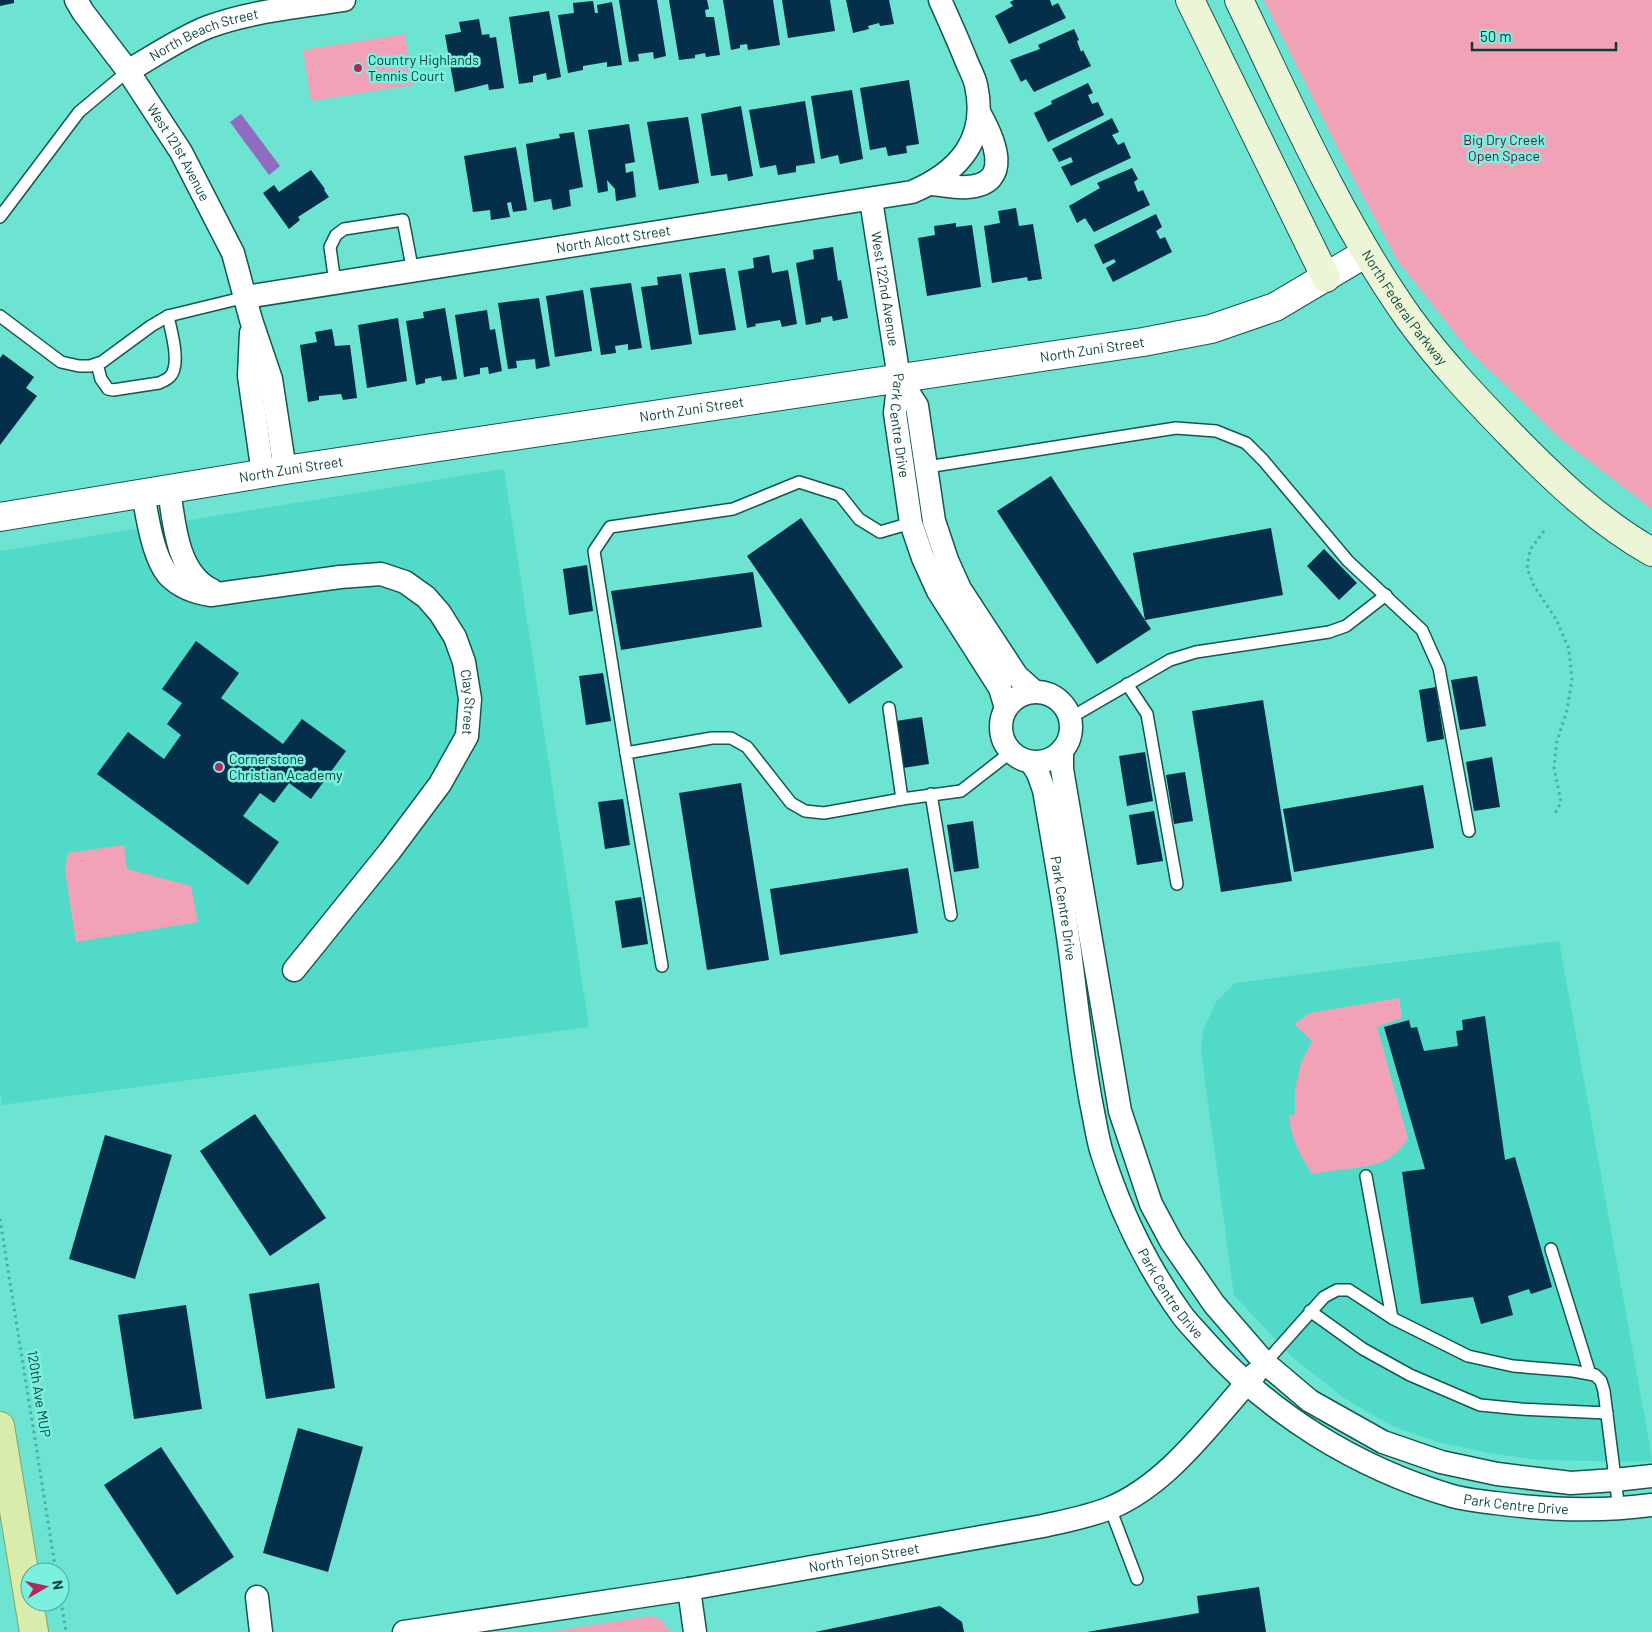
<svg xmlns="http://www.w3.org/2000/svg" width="1652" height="1632" viewBox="0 0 1652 1632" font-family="Barlow,sans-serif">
  <rect width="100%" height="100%" fill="#6de3d2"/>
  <g fill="#52dac8">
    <polygon points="504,469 589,1027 2,1105 0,1091 0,551"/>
    <polygon points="1559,941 1652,1458 1652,1462 1538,1460 1489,1453 1438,1442 1392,1426 1344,1398 1292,1357 1234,1295 1201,1051 1203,1031 1216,1002 1235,983"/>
  </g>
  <g fill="#f1a2b7">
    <polygon points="1264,0 1652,0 1652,509 1562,440 1467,348 1398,261 1348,168"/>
    <polygon points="405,34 413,85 311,101 303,50"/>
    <polygon points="124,845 127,869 191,886 198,922 76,942 65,870 68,853"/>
    <path d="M1399 998 1402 1018 1377 1027 1408 1138C1403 1148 1390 1160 1379 1163 1359 1169 1333 1170 1312 1174 1300 1155 1291 1138 1289 1116L1295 1114V1089L1301 1063 1312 1041 1294 1024 1310 1013Z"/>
    <polygon points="650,1616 661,1619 671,1632 546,1632"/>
  </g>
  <polygon fill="#916bc1" points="241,114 280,166 269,175 230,122"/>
  <g fill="#042f4a">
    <polygon points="0,0 14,0 14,3 0,6"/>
    <polygon points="619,0 657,0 666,56 654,59 653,52 638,54 639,61 629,62"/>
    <polygon points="669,0 707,0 709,9 705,10 706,17 714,17 720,55 706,57 705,53 695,55 695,58 679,60"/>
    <polygon points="723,0 773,0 780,45 748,50 747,44 740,45 740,48 731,50"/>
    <polygon points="782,0 830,0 835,31 788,38"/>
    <polygon points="846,0 889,0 894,24 880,26 879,23 868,26 869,29 853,33"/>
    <polygon points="1014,0 1050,0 1052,6 1058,3 1066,18 1009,44 995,16 1013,6 1010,2"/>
    <polygon points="593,1 595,13 598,13 597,5 612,2 622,65 607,67 607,62 583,66 583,70 568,73 558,15 574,13 573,3"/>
    <polygon points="549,11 561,77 547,80 546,73 533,76 533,82 519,84 509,17"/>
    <polygon points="479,19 482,35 489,34 490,38 496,37 504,88 489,90 488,84 455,92 445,35 461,32 459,22"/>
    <polygon points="1074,29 1079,40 1077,41 1081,52 1083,50 1091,66 1034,92 1026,79 1021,82 1010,60 1040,49 1038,45"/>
    <polygon points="909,80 919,144 906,146 907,153 888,156 886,147 870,150 860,88"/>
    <polygon points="1088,83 1093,93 1088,95 1092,104 1098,102 1104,115 1048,142 1034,113 1052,104 1051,101"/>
    <polygon points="852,90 863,159 840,164 838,155 821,159 811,96"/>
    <polygon points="805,101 815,163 796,166 796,172 778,175 776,165 760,168 749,110"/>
    <polygon points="741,106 753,176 728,181 727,174 711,176 701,114"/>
    <polygon points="688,117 699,183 659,190 647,122"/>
    <polygon points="1112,118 1119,132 1112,135 1118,145 1124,142 1131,158 1071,186 1061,167 1073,162 1071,157 1059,162 1052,149"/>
    <polygon points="629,124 635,162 625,164 626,173 633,171 636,197 616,201 615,189 607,180 608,191 598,193 588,130"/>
    <polygon points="574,132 583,187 569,190 571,206 553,210 551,199 534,202 526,144 560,138 559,134"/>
    <polygon points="516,147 527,210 513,212 511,202 507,203 510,217 491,220 490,210 473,212 464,156"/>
    <polygon points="1132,168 1138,179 1134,182 1138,192 1143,190 1150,205 1094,232 1085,218 1077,223 1069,206 1100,188 1097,183"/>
    <polygon points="311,170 325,189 324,190 329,197 298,217 300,220 289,229 263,193 274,185 279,192"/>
    <polygon points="1016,208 1019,226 1033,224 1042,279 1028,281 1027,277 992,283 984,226 1000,223 998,211"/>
    <polygon points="1156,214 1162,227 1156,231 1160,239 1165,237 1172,252 1113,282 1106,268 1116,262 1114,259 1103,264 1094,245"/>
    <polygon points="956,223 956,227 972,225 981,287 927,296 918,238 935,235 934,226"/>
    <polygon points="833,247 838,281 841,280 848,318 833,321 832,316 821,318 821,322 806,325 796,263 814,259 813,250"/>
    <polygon points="769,255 772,273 788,270 797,324 782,327 780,320 755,324 756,326 747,328 738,271 754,268 753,258"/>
    <polygon points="725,268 736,330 699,335 689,273"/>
    <polygon points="681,274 692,344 651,350 641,287 658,285 657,277"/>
    <polygon points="631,283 642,348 628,350 628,344 615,346 616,353 601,355 590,288"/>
    <polygon points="583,290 592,351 555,357 546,296"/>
    <polygon points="539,298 550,366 536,369 535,359 516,361 517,368 508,369 498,303"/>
    <polygon points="445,308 457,379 442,381 441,376 425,379 425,383 416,385 406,321 424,318 423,312"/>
    <polygon points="487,310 490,330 495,329 502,371 489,374 488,367 480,368 480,374 464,377 455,315"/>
    <polygon points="398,318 407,381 367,388 358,325"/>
    <polygon points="332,329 335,346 350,345 357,398 343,400 341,394 319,396 319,400 308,402 300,345 317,342 315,332"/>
    <polygon points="3,354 34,377 26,388 37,396 0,445 0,358"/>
    <polygon points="1051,476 1145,620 1133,553 1271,528 1283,595 1145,620 1151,629 1097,664 997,511"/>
    <polygon points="801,518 903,667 849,704 747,556"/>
    <polygon points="1324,549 1357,583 1339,600 1307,566"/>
    <polygon points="587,565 593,611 569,615 563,569"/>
    <polygon points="753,572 762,627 621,650 611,591"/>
    <polygon points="196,641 239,673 221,698 283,744 302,719 346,751 311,799 289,783 274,803 260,793 243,816 279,842 248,885 97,774 128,732 164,759 181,735 167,724 182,703 162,689"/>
    <polygon points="603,673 611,721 586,725 579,676"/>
    <polygon points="1477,676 1486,726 1460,730 1451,680"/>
    <polygon points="1436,687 1444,739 1427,742 1419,690"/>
    <polygon points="1263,700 1292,881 1221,892 1192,711"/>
    <polygon points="922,717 929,764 903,768 896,721"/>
    <polygon points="1145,752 1153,801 1127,806 1119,756"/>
    <polygon points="1492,757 1500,807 1474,811 1466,762"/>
    <polygon points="1185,772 1193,821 1174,824 1166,775"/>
    <polygon points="741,783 769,960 707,970 679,793"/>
    <polygon points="1423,785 1434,848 1294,872 1283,809"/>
    <polygon points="623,799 630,845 605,849 598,802"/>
    <polygon points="1154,811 1163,861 1137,865 1129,815"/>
    <polygon points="973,821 979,868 954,872 947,825"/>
    <polygon points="908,868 918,933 780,955 770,889"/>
    <polygon points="641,897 648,944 622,948 615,901"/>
    <polygon points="1485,1016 1505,1160 1515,1157 1552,1287 1531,1294 1529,1289 1508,1296 1513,1315 1481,1324 1473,1297 1421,1304 1402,1172 1425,1169 1384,1027 1409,1020 1411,1028 1417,1027 1424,1051 1458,1046 1456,1031 1463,1030 1462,1020"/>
    <polygon points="255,1114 326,1218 270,1256 200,1151"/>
    <polygon points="105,1135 172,1155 135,1279 69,1259"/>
    <polygon points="319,1283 335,1388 266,1399 249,1294"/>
    <polygon points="186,1305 202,1409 134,1419 118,1315"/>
    <polygon points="298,1428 363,1447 328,1572 263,1553"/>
    <polygon points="161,1447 234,1557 177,1595 104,1485"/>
    <polygon points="1259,1587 1266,1632 1087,1632 1199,1613 1197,1596"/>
    <polygon points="940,1606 962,1622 964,1632 815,1632"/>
  </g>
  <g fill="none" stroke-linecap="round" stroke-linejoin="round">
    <defs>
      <g id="service">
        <polyline points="0,217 79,112 128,71"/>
        <polyline points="335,283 330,247 336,235 344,229 403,220 413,272"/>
        <polyline points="0,316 61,362 79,366 90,366 102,362 151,326 168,316 246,297"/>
        <path d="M97 364 101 379 108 389 113 390 159 383C164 381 169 379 172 374 180 360 171 331 168 316"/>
        <polyline points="927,467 1176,428 1216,431 1246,443 1263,460 1348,561 1422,630 1439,668 1469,831"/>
        <polyline points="1127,684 1147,714 1177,884"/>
        <polyline points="889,708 902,799"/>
        <polyline points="1070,718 1170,660 1196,652 1329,632 1346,626 1386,595"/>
        <polyline points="626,753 594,551 610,527 733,509 799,482 840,495 859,519 880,532 911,523"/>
        <polyline points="931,794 951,915"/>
        <polyline points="662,966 626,753 712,738 731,738 747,747 791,803 805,811 824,813 902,799 961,791 1011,752"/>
        <polyline points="1366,1176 1392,1318"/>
        <polyline points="1551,1249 1590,1374"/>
        <polyline points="1310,1311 1363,1349 1410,1375 1480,1405 1521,1409 1607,1413"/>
        <polyline points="1265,1363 1324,1297 1337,1290 1349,1290 1392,1318 1468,1356 1513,1366 1573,1371 1595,1375 1601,1381 1604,1391 1619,1510"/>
        <polyline points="1110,1508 1137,1579"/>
      </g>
      <g id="minor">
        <path id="s1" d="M76 0 83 12 128 71 181 152 233 253 251 320 271 379 285 470"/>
        <path id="s2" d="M128 71C154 56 180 38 208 27 251 11 299 7 344 0"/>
        <path d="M932 184C943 185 956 188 967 187 1014 184 994 139 980 114"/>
        <path id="s3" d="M871 200 899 378 895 413 911 523 923 558 938 591 1000 688 1006 708"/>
        <path id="s4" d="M246 297 912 192C959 172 988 139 976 85 974 76 969 68 966 60 958 40 949 20 940 0"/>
        <polyline points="251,333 249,376 263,474"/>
        <polyline points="899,378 917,406 934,521 947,560 960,589 1017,676 1035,692"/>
        <path d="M169 489C174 523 177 574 212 590"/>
        <path id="s5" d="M143 493C147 516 153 558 169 576 180 587 196 593 211 595L340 577 381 574 405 582 426 597 440 613 455 637 464 662 470 699 467 736 440 784 390 851 294 970"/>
        <circle cx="1036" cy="727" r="35"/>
        <polyline points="1062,750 1062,769 1120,1111 1151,1204 1172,1243 1214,1304 1265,1363 1310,1401 1383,1442 1441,1462 1497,1474 1571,1483 1615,1480 1652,1476"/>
        <path id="s6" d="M1031 762 1038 773 1044 790C1054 849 1065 908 1072 967 1078 1014 1083 1061 1092 1107 1095 1121 1097 1136 1101 1150 1119 1208 1146 1265 1182 1315 1188 1323 1196 1331 1203 1339 1269 1414 1357 1468 1452 1496 1466 1500 1481 1501 1495 1503 1547 1510 1600 1512 1652 1505"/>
        <polyline points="689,1589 695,1632"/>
        <polyline points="257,1597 261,1632"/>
        <path id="s7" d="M404 1632 689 1589 1043 1526C1065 1521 1088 1517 1110 1508 1169 1484 1213 1420 1255 1374"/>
      </g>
      <g id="tertiary">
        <path id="s8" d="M0 517 285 470 1143 342 1211 329 1275 307 1366 253"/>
      </g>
      <g id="secondary">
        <polyline points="1190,0 1326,278"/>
        <path id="s9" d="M1239 0C1291 108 1339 219 1408 317 1439 360 1476 399 1513 437 1555 480 1599 522 1652 552"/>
      </g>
      <polyline id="primary" points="0,1426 34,1632"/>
    </defs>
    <use href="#service" stroke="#14574e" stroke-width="14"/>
    <use href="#minor" stroke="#14574e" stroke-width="25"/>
    <use href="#tertiary" stroke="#14574e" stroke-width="30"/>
    <use href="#secondary" stroke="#14574e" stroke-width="30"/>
    <use href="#primary" stroke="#7fa760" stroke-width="30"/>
    <g stroke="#4cada0" stroke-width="3" stroke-dasharray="2.5 4" stroke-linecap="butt">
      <polyline points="1544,531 1530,550 1527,568 1534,586 1556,619 1569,649 1572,680 1567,710 1557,741 1554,768 1561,802 1554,816"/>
      <polyline points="0,1219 56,1572"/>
      <polyline points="60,1595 66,1632"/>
    </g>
    <use href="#service" stroke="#fff" stroke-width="11"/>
    <use href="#minor" stroke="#fff" stroke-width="22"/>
    <use href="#tertiary" stroke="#fff" stroke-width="28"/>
    <use href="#secondary" stroke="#ecf6d6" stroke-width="28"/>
    <use href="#primary" stroke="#d9ecac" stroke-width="28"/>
  </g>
  <g fill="#b4275e" stroke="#7bf0df" stroke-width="2">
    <circle cx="358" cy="68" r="5"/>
    <circle cx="219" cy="767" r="5"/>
  </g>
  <g text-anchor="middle" stroke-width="5" stroke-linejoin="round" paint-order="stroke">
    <g font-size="14" fill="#073e38" stroke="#7bf0df">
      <text dy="5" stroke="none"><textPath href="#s2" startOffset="85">North Beach Street</textPath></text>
      <text dy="5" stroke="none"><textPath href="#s1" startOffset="184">West 121st Avenue</textPath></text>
      <text dy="5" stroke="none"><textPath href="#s4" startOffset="372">North Alcott Street</textPath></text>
      <text dy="5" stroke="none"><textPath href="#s3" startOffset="90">West 122nd Avenue</textPath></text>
      <text dy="5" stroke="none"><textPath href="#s9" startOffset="350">North Federal Parkway</textPath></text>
      <text dy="5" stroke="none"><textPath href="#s8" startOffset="1105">North Zuni Street</textPath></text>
      <text dy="5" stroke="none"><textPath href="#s8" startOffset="700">North Zuni Street</textPath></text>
      <text dy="5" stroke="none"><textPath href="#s3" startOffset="228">Park Centre Drive</textPath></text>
      <text dy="5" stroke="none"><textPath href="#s8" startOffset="295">North Zuni Street</textPath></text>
      <text dy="5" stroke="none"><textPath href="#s5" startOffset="474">Clay Street</textPath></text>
      <text dy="5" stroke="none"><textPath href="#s6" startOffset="151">Park Centre Drive</textPath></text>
      <text dy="5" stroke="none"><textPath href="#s6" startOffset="556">Park Centre Drive</textPath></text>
      <text transform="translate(39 1394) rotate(81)" y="5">120th Ave MUP</text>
      <text dy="5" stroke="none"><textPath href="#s6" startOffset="975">Park Centre Drive</textPath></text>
      <text dy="5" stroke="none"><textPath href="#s7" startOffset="466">North Tejon Street</textPath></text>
    </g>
    <g font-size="14" fill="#073e38" stroke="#7bf0df" text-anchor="start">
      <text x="368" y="65">Country Highlands<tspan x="368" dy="16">Tennis Court</tspan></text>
      <text x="229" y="764">Cornerstone<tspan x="229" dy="16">Christian Academy</tspan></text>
    </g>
    <g font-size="14" fill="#6f1137" stroke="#7bf0df">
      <text x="1504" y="145">Big Dry Creek<tspan x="1504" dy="16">Open Space</tspan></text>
    </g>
  </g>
  <g transform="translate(45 1587) rotate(81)"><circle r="24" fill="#7bf0df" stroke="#4da99c"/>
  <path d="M0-4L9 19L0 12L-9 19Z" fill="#b4275e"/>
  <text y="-8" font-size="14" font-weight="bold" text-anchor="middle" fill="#073e38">N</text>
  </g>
  <path d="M1472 42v8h144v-8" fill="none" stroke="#073e38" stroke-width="2.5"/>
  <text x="1480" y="42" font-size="15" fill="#073e38" stroke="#7bf0df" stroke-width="4" paint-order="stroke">50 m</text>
</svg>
